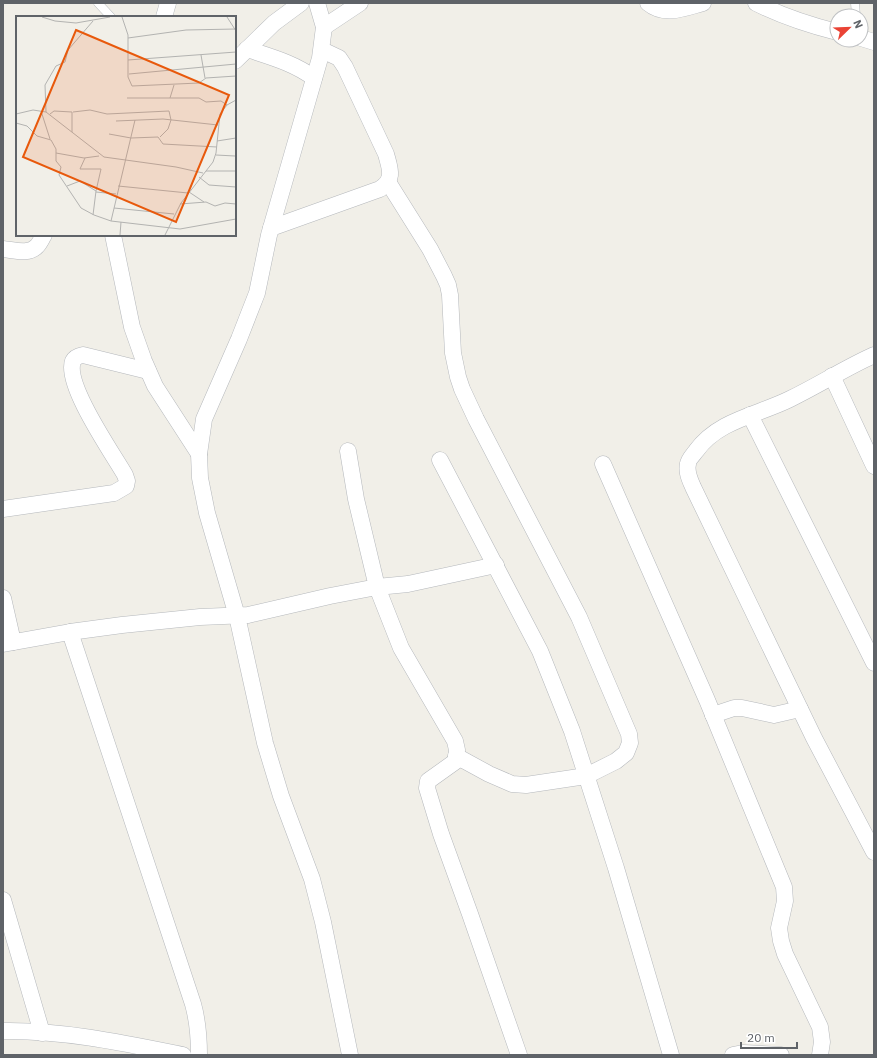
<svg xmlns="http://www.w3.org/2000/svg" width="877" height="1058" viewBox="0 0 877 1058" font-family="'IBM Plex Sans',sans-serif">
  <rect width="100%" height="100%" fill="#f1efe8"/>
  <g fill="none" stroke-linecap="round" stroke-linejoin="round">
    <defs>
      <g id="service">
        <polyline points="98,3 111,17"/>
        <polyline points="855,3 856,16"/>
      </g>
      <g id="minor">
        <polyline points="317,3 324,27 320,58 269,235 257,293 239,339 204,419 199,454 200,478 207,513 237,616 265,743 281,796 312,879 323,922 350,1055"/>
        <path d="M648 3C665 17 684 8 703 3"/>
        <path d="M756 3C782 16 809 25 837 32"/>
        <polyline points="164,17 168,3"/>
        <polyline points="324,27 360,3"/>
        <polyline points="861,38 874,42"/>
        <path d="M247 49C271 57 294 63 314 78"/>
        <polyline points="235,61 274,23 301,3"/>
        <polyline points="388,182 430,249 444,276 448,285 450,295 453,353 458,377 462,389 476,419 579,617 629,734 630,743 626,753 616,761 586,776 526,785 512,784 489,774 456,756"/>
        <path d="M271 228 380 189C395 179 390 169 386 154L345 67 339 58 322 50"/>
        <polyline points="113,235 132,327 144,361 155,386 199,454"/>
        <path d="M3 249C14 250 29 255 37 246 40 243 42 238 44 235"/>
        <path d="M874 355C845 368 819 385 790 399 758 415 718 420 696 451 693 455 688 460 688 464 686 472 690 480 693 487L814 738 874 852"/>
        <polyline points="832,376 874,466"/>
        <polyline points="750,415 874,663"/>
        <polyline points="348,451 356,499 377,587 401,648 455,741 457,750 456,761 428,781 427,788 441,834 470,914 519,1055"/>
        <polyline points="440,460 540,651 572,731 616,868 671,1055"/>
        <polyline points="603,464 707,700 784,887 785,901 779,928 781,941 785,954 820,1027 822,1042 820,1055"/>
        <path d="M3 509 114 493 126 486 127 481 125 475C113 454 64 384 73 361 75 357 78 356 83 355L148 371"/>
        <polyline points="3,598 13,642"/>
        <path d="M70 632 193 1004C198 1022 199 1037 199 1055"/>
        <polyline points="3,644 70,632 122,625 200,617 248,615 330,596 377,587 408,584 496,565"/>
        <polyline points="713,715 734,708 742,708 774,715 800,709"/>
        <polyline points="3,900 42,1033"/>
        <path d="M3 1031C63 1030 124 1043 183 1055"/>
        <polyline points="733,1055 743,1053 781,1055"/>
      </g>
    </defs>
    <use href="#service" stroke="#b5b8bc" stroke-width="9"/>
    <use href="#minor" stroke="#b5b8bc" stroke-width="17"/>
    <use href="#service" stroke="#fff" stroke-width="8"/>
    <use href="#minor" stroke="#fff" stroke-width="16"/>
  </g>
  <g transform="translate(16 16)">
    <rect width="220" height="220" fill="#f1efe8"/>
    <path fill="none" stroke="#b3b3b1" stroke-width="1" d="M26 1 39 5 60 7 94 1M106 1 112 19V61L116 70 183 67 190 62 220 60M211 1 220 15M112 22 170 14 220 13M185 39 189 62M112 44 220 36M113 58 220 48M111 82H183L190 86 205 85 211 89M154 82 158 69M25 95 34 123M30 96 29 69 40 50 49 46 52 34 77 5M57 96 74 94 91 98 153 95 155 104 152 113 144 121M0 98 17 94 30 96 88 141 160 151 187 157M34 98 38 95 56 96V116M100 105 147 103 202 109M0 107 11 110 21 120 35 124 40 133V145L45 151 43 159 65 192 78 199 95 205 164 213 220 203M93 118 115 122 142 121 147 128 201 131M201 125 220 122M40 137 68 142 83 140M200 139 219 140M69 142 64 153H85L80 175M190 155H220M183 161 193 169 220 171M51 170 64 165 80 175 77 199M102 170 172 177M80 176 100 178M173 176 188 186M164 188 190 186 199 190 209 187 220 188M98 192 158 198M95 205 119 104M104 219 105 206M149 219 165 187 197 146 200 137 204 98 211 89 220 84"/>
    <path fill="#e8590c" fill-opacity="0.15" stroke="#e8590c" stroke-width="2" d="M60 14 213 79 160 206 7 141Z"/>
    <rect width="220" height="220" fill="none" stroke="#5f6368" stroke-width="2"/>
  </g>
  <rect width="877" height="1058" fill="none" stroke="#5f6368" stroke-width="8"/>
  <g transform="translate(849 28) rotate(67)"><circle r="19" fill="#ffffff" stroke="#bfc1c3"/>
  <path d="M0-3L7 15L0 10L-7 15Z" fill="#ea4335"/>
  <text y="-6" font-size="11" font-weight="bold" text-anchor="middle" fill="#5f6368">N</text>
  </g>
  <path d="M741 1042v6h56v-6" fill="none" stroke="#5f6368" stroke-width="2"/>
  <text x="747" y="1042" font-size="12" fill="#5f6368" stroke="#ffffff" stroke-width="3" paint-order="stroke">20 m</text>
</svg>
